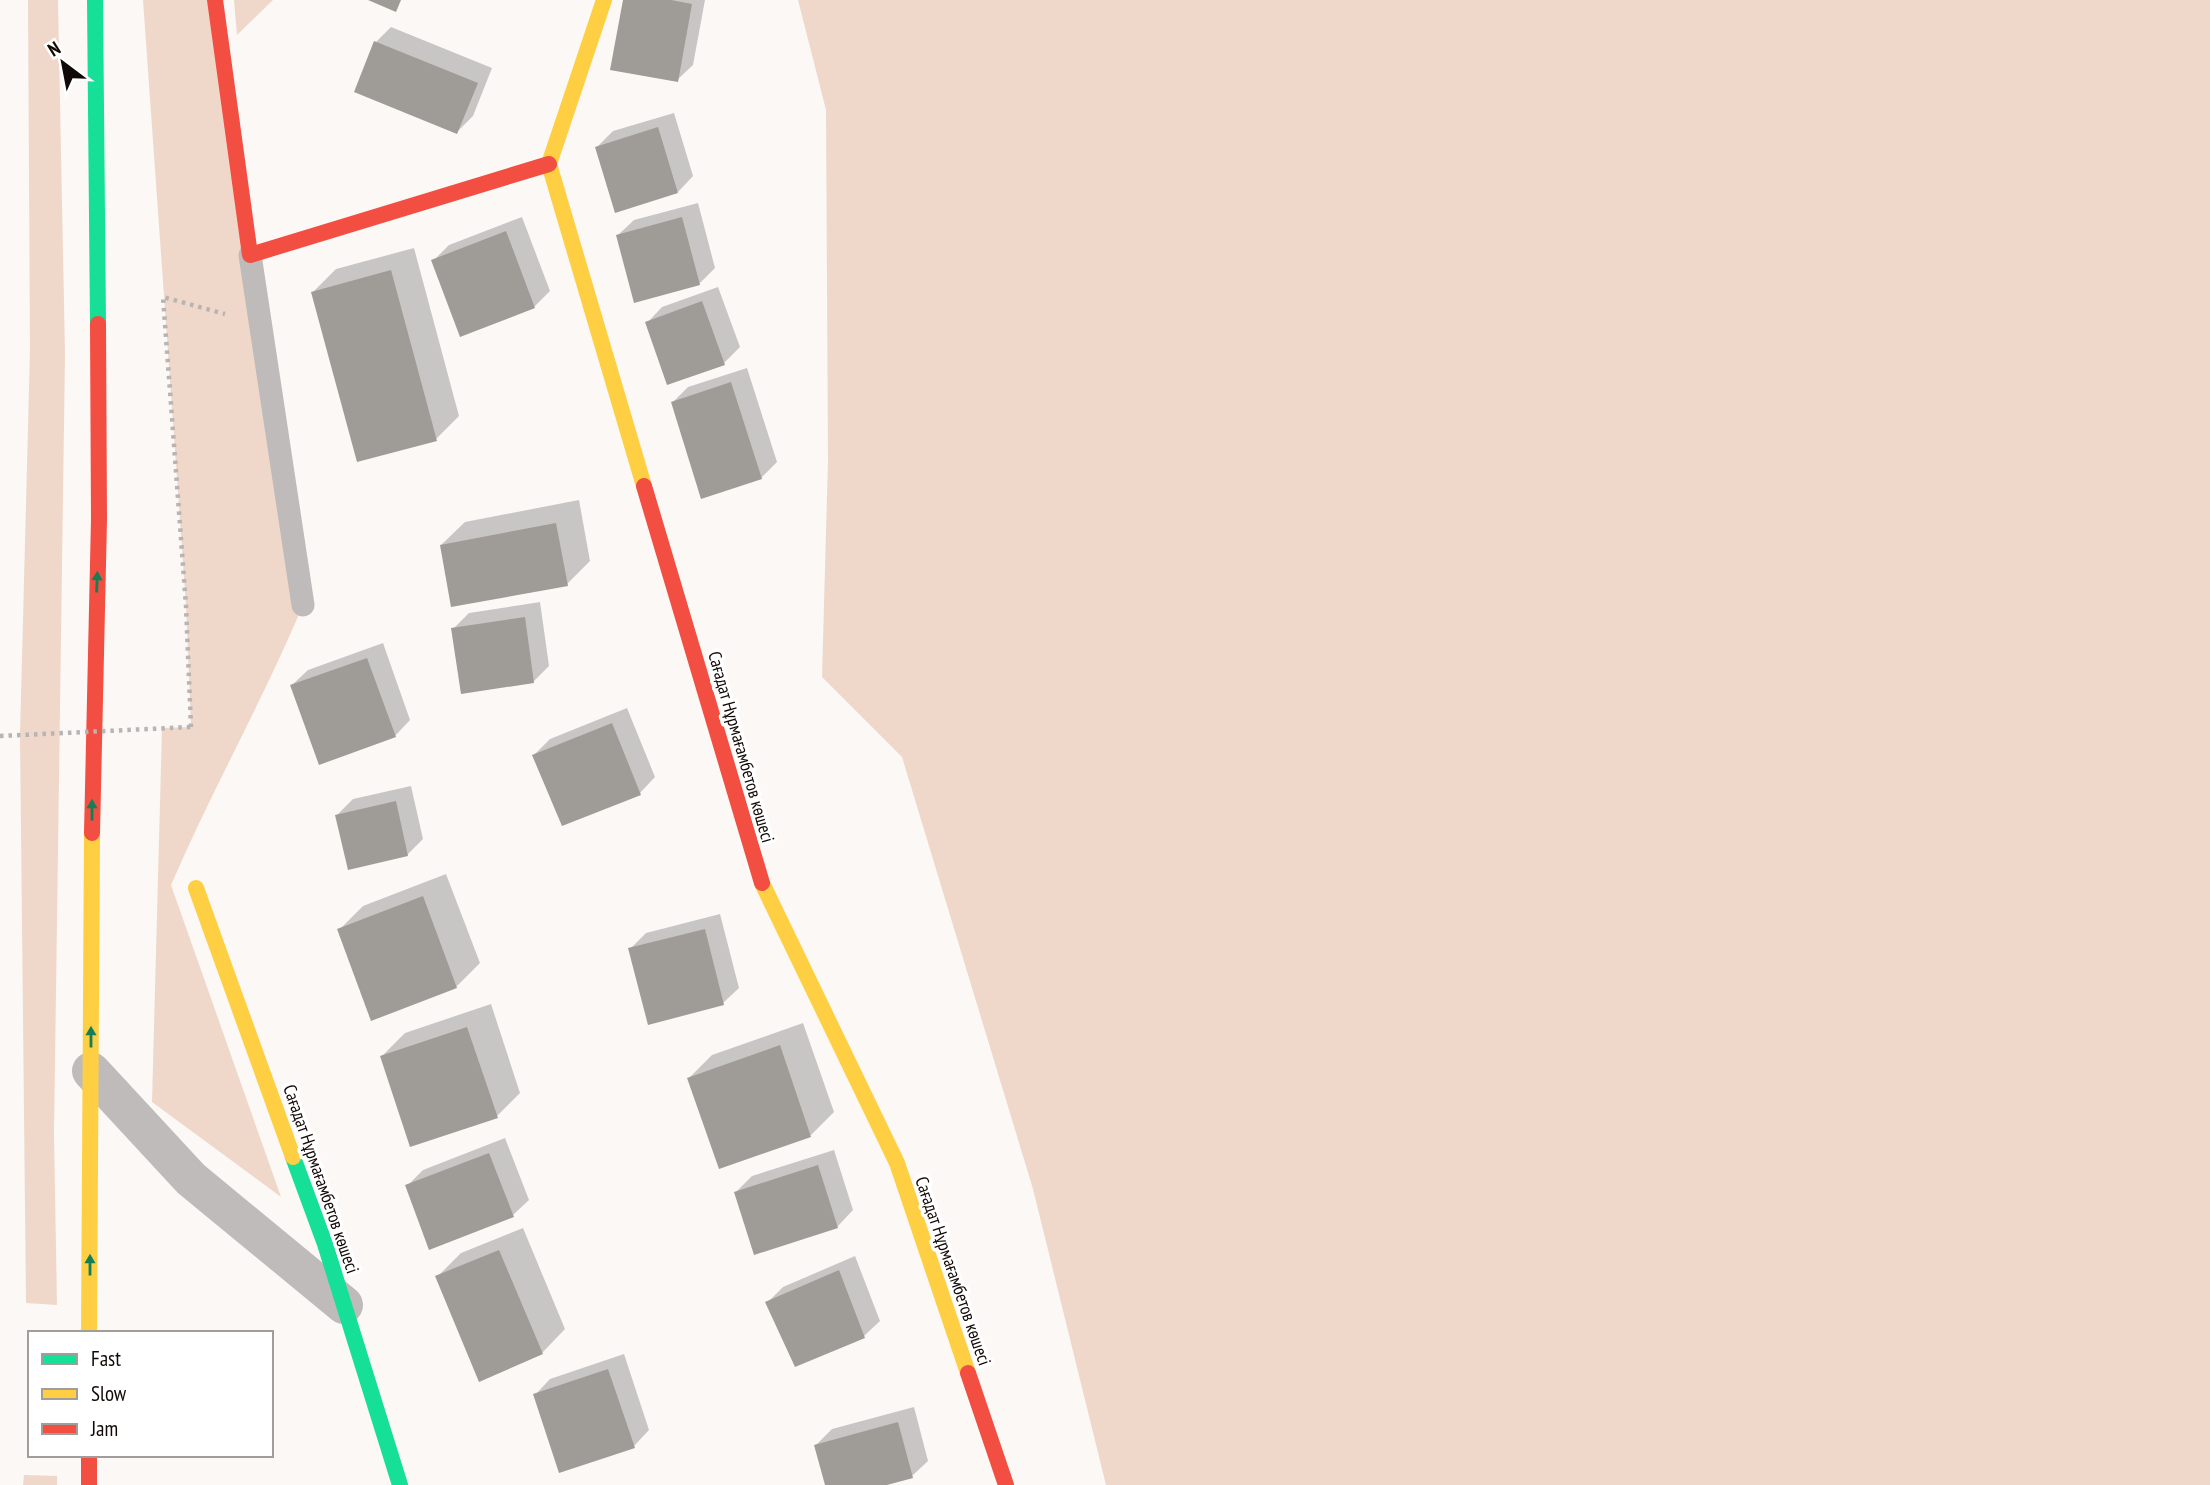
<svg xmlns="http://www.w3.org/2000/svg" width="2210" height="1485" viewBox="0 0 2210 1485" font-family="'PT Sans Narrow',sans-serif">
  <rect width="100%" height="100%" fill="#fbf8f6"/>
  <g fill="#efd8c9">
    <polygon points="28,0 58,0 65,354 54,1134 57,1305 26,1303 20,735 30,350"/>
    <path d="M143 0H215L303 605C263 700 212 790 171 885L281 1197 152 1102 162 728 191 727 186 606Z"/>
    <polygon points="234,0 273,0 237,35"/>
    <polygon points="798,0 2210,0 2210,1485 1106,1485 1033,1189 902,757 822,677 828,460 826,110"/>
    <polygon points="24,1475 57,1476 57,1485 23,1485"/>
  </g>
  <g fill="#0003">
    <polygon points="625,0 705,0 693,65 677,80"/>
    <polygon points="391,27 492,68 473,116 457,132 376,42"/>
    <polygon points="674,113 693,176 678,192 597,147 613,131"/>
    <polygon points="698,203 715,268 699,284 618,235 634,220"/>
    <polygon points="522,217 550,291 534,307 434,260 449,245"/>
    <polygon points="414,248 459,416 436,439 313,292 336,269"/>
    <polygon points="718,287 740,347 724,363 647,323 662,307"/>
    <polygon points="747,368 777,462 761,478 673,402 688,387"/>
    <polygon points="579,500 590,561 567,584 441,545 465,522"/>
    <polygon points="540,602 549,666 534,681 453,629 469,613"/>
    <polygon points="383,643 410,720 395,736 292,685 308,670"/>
    <polygon points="627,708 655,777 640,793 534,755 550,739"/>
    <polygon points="411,786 423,839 407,855 337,815 353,799"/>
    <polygon points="446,874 480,963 456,987 339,930 363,906"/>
    <polygon points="720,914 739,988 723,1003 630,949 646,933"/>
    <polygon points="491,1004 520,1093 497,1116 382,1056 405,1033"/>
    <polygon points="803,1023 834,1112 811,1135 720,1167 689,1078 712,1055"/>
    <polygon points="505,1138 529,1200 513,1215 407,1186 423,1170"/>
    <polygon points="834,1150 853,1210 838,1226 756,1253 736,1192 752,1176"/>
    <polygon points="523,1228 565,1329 542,1353 437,1277 461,1253"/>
    <polygon points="855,1256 880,1321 864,1336 768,1302 783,1287"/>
    <polygon points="624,1354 649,1430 634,1446 535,1395 550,1379"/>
    <polygon points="914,1407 928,1461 912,1476 880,1485 827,1485 816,1445 832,1429"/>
  </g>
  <g fill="#9f9b96">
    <polygon points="368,0 401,0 396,12"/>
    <polygon points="623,0 671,0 692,4 678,82 610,70"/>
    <polygon points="374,41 478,83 457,134 354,92"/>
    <polygon points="658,127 678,193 615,213 595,147"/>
    <polygon points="682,217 700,285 634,303 616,235"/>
    <polygon points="506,231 535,308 460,337 431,260"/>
    <polygon points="391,270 437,441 357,462 311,292"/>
    <polygon points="702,301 725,365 667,385 645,322"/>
    <polygon points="731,382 762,479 701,499 671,402"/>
    <polygon points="556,523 568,586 451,607 440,545"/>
    <polygon points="525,617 534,683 461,694 451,628"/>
    <polygon points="367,658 396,737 319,765 290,685"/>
    <polygon points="612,723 641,795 562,826 532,755"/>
    <polygon points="396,801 408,856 348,870 335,815"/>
    <polygon points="423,896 457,988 371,1021 337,929"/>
    <polygon points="705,929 724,1005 648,1025 628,948"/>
    <polygon points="467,1027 498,1118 410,1147 380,1056"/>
    <polygon points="780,1045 811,1137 719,1169 687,1078"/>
    <polygon points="489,1153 514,1217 429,1250 405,1185"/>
    <polygon points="818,1165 838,1228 754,1255 734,1192"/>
    <polygon points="499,1250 543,1354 479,1382 435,1276"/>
    <polygon points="839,1270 865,1338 795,1367 765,1302"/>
    <polygon points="608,1369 635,1448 559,1473 533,1394"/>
    <polygon points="898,1422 913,1478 887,1485 825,1485 814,1445"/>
  </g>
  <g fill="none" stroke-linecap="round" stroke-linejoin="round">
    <polyline stroke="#b7b4b3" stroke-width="4.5" stroke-dasharray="3.5 5" stroke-linecap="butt" points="191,727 186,606 163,297 225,314"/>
    <polyline stroke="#bfbbba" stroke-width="23" points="250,255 303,605"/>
    <polyline stroke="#bfbbba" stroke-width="38" points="91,1071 191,1179 344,1305"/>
    <g stroke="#16e098" stroke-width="16">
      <polyline points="95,0 98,324"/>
      <polyline points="293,1157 325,1244 400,1485"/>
    </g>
    <g stroke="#ffcf43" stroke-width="16">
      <polyline points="604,0 549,164 644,486"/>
      <polyline points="762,883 897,1163 968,1373"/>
      <polyline points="196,888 293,1157"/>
      <polyline points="89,1333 92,833"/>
    </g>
    <g stroke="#f24e42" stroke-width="16">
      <polyline points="215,0 250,255 549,164"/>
      <polyline points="644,486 762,883"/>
      <polyline points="92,833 99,519 98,324"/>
      <polyline points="968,1373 1006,1485"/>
      <polyline points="89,1455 89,1485"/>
    </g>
    <polyline stroke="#b7b4b3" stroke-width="4.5" stroke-dasharray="3.5 5" stroke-linecap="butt" points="0,736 191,727"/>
  </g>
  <defs><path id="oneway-solid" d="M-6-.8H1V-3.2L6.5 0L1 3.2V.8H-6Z" transform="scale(1.75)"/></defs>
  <g fill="#147f56">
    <use href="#oneway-solid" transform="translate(97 582) rotate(-88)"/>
    <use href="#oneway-solid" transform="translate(92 810) rotate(-90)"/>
    <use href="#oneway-solid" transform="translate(91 1037) rotate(-90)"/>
    <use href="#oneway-solid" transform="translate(90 1265) rotate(-90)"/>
  </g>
  <g text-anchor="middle" stroke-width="7" stroke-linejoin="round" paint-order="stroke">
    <g font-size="18" fill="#110905" stroke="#fff">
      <text transform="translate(741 747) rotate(74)" y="6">Сағадат Нұрмағамбетов көшесі</text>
      <text transform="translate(321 1179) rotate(71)" y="6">Сағадат Нұрмағамбетов көшесі</text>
      <text transform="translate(953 1271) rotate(71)" y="6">Сағадат Нұрмағамбетов көшесі</text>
    </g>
  </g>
  <rect x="28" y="1331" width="245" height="126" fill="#ffffff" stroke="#a09d9b" stroke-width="2"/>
  <rect x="42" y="1354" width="35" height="10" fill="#16e098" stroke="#a09d9b" stroke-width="2"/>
  <text x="91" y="1366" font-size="21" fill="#110905">Fast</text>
  <rect x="42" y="1389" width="35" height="10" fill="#ffcf43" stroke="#a09d9b" stroke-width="2"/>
  <text x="91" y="1401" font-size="21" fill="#110905">Slow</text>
  <rect x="42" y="1424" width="35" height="10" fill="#f24e42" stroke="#a09d9b" stroke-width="2"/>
  <text x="91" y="1436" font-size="21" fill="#110905">Jam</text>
  <g transform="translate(63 63) rotate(328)" stroke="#ffffff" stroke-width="5" paint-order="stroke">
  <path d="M0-5L12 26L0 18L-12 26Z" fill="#110905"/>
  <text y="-10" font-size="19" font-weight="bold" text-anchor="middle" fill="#110905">N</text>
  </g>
</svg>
